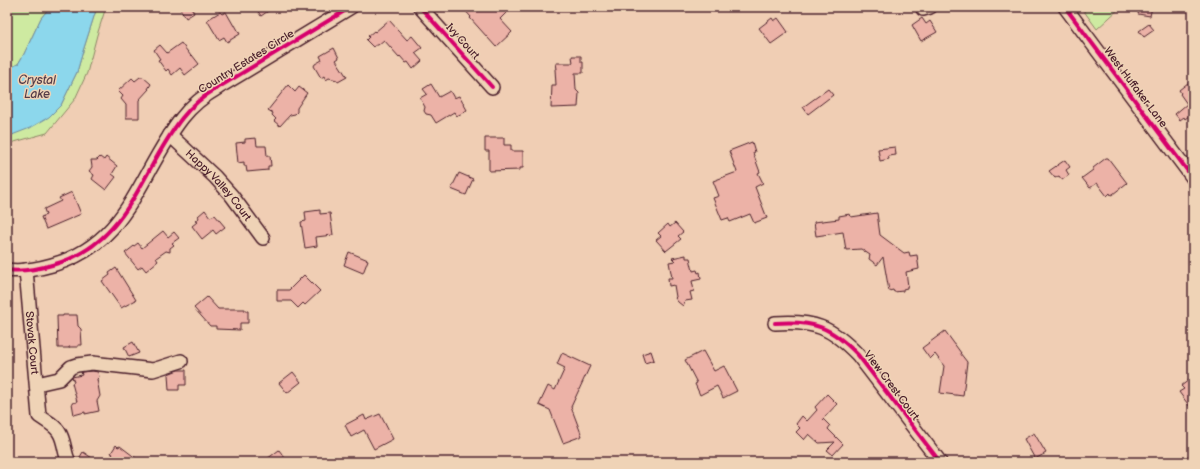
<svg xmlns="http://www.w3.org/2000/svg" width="1200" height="469" viewBox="0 0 1200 469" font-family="'Balsamiq Sans',sans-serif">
  <rect width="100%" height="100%" fill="#f0ceb4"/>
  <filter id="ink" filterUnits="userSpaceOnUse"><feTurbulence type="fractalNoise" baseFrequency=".025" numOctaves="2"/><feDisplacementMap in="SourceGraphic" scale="8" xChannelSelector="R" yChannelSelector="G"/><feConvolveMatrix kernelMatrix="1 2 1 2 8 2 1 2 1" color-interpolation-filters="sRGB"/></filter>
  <g filter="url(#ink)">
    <g fill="#ceeaa1" stroke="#8c8466">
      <polygon points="7,7 50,7 41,18 24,54 18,64 8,69 7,69"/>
      <polygon points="97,7 106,7 97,35 87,73 75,99 47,133 7,144 7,135 12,135 61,105 77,72 83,51"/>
      <polygon points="1081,7 1121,7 1097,29"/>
    </g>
    <polygon fill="#8cd7ec" stroke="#728d9f" points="50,7 97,7 83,51 77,72 61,105 49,117 30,128 12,135 7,135 7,69 18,64 24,54 41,18"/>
    <g fill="#ecb2a7" stroke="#4a1f2b">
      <polygon points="179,7 191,7 194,13 186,18"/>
      <polygon points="255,7 274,7 261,16"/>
      <polygon points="462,7 504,7 508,11 500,19 512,32 496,47 470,18 471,17"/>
      <polygon points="1140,7 1152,7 1150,16 1138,14"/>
      <polygon points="220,12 222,14 226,12 234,26 235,25 240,34 227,42 224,37 219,40 207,20"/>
      <polygon points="772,18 774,21 778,18 788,32 771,44 759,28"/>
      <polygon points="922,18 926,24 930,21 937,32 921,41 912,25"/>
      <polygon points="389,20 407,40 412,36 422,48 415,53 422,61 413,69 408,62 406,63 400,56 399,57 384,40 378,45 376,45 373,47 366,40 369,37 368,36 374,31 375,32"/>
      <polygon points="1149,24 1154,30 1144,37 1139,31"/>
      <polygon points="181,43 191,56 192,55 199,64 185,75 180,68 172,75 168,69 166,71 158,60 160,59 154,50 160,45 167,53"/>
      <polygon points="334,48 339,58 336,60 347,77 338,82 337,80 329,78 326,80 324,76 321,78 314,66 315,64 322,60 320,56"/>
      <polygon points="572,56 581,56 581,62 583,62 583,73 575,73 576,90 579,93 578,107 551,108 552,85 556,85 555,69 557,69 556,63 573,63"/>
      <polygon points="140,77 143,77 151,84 148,89 149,89 139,100 139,118 126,118 126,105 121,99 123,96 118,91 132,78 135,81"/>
      <polygon points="1193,79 1193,113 1185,119 1184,117 1180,120 1175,114 1187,104 1180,94 1181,93 1179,90"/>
      <polygon points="431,84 439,97 450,91 454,98 459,96 467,110 457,116 454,112 436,123 431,115 426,114 424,111 425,107 420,98 427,94 423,89"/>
      <polygon points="288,85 295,92 299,87 307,93 297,108 297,112 295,114 290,115 280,126 274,121 276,119 272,115 273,113 268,110"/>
      <polygon points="828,89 833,95 808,114 803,107"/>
      <polygon points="256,138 257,146 266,146 267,156 270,156 271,166 268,166 268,170 247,172 246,166 244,166 244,162 238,163 236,143 245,142 245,139"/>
      <polygon points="485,138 504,138 504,145 511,145 511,151 523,151 523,168 520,168 520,170 489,171 489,151 485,151"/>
      <polygon points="752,142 755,152 753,153 760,172 758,173 763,183 755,187 767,218 754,223 750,214 730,222 728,218 722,220 713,198 719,196 713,181 737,172 729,151"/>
      <polygon points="895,147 896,155 888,156 889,159 880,161 878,149"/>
      <polygon points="100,157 104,160 106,157 117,166 112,174 116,177 106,190 92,179 94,175 89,171 92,167 91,160 97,160"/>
      <polygon points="1106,158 1108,158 1127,183 1113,194 1111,195 1110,193 1107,196 1097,183 1090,188 1082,178 1093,170 1093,168"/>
      <polygon points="1065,160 1070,167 1066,170 1069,175 1062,180 1059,176 1055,178 1049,171"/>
      <polygon points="459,173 473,179 466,195 451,189"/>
      <polygon points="72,192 81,214 46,229 41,217 46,215 44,209 61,201 59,198"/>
      <polygon points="205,210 210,217 215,215 225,227 216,234 213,230 202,239 192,226 197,222 195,221 199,218 198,216"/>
      <polygon points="320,210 320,214 330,213 333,235 316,237 317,246 305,248 301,222 306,221 305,212"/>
      <polygon points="877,213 880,235 904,253 909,252 910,256 917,255 919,269 906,272 908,286 907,286 907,288 903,289 903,291 894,292 893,290 889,291 883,257 877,265 869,259 870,255 861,249 846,250 843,232 816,236 814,222 839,219 839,216 850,214 851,217"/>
      <polygon points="675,223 683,232 678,236 681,239 666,251 656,240 661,236 658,233 668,224 670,227"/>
      <polygon points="163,231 168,237 174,232 179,238 172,243 174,245 170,248 170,252 166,251 156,258 158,261 146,271 142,266 138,269 125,253 138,243 142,248"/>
      <polygon points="349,252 368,260 363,273 344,265"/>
      <polygon points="686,255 686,258 690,258 693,271 697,270 698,273 700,272 701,279 692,281 694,291 690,292 692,300 685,301 683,306 678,302 675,298 676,297 674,285 669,286 668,278 672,278 669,262 675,261 672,258"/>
      <polygon points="116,268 136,300 121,308 102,281 110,275 109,273"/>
      <polygon points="304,275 320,291 305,305 303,303 298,308 291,301 277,301 277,290 289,290"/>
      <polygon points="207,297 218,309 245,309 245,311 248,311 248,323 240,323 240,330 216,329 216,326 210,326 194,308"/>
      <polygon points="63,315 77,315 78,326 81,329 82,345 78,345 78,347 69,347 69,348 58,348 57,316 63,316"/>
      <polygon points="945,331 961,353 960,353 967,362 963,396 940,393 944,366 935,354 930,359 922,348"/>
      <polygon points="133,342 139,353 129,357 124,347"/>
      <polygon points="651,351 654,360 645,363 642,354"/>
      <polygon points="703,351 714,371 724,366 737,391 723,398 717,386 700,395 695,384 697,383 685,360"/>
      <polygon points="562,353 590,366 571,407 582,436 563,443 550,410 539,405 548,386 555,390 565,368 557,364"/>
      <polygon points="178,370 186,370 186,385 179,385 179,390 169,390 168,374"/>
      <polygon points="92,371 98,372 99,377 97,379 100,396 97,401 99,411 85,414 85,412 74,415 72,403 77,402 72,383 74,382 72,377 82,375 81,372"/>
      <polygon points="293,372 301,382 287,393 279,383"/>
      <polygon points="1193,377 1193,411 1179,392 1184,389 1181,386"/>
      <polygon points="827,394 837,404 823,419 830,426 828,429 843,444 833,455 827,450 835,442 819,443 809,434 804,440 796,432 800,428 796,424 802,416 807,421 817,410 815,407"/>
      <polygon points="380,414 393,439 374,449 364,430 351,437 345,425 364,415 366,420"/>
      <polygon points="1034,433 1046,453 1035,459 1024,439"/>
      <polygon points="116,445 118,447 120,446 141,462 107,462 113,454 111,453"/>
      <polygon points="279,450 288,462 263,462"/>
      <polygon points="83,452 98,462 77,462"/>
    </g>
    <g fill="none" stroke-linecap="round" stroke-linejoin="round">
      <defs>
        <g id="minor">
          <polyline points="420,7 492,87"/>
          <polyline points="1065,7 1193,178"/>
          <polyline points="923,9 930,7"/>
          <path id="s1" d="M170 135 215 177 232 196 263 238"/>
          <path d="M7 270C22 272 38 269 52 265 129 244 139 173 182 118 192 105 205 95 219 87L351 7"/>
          <path id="s2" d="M26 270 39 416C46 421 55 425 59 432 65 441 64 453 69 462"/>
          <path d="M775 323C814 320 831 327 858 355L940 462"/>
          <polyline points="37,384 59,379 71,367 77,365 92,363 153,370 181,361"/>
        </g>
      </defs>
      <use href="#minor" stroke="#4a1f2b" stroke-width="16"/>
      <use href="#minor" stroke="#efd3b6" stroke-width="13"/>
      <defs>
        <g id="cycleway">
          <polyline points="420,7 492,87"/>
          <polyline points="1065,7 1193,178"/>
          <path d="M7 270C22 272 38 269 52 265 129 244 139 173 182 118 192 105 205 95 219 87L351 7"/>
          <path d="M775 323C814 320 831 327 858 355L940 462"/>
        </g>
      </defs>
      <use href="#cycleway" stroke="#efd3b6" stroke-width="6"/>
      <use href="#cycleway" stroke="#d6006c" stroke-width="4"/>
    </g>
  </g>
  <g text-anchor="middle" stroke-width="3" stroke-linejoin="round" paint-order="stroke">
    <g font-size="11" fill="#4a1f2b" stroke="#efd3b6">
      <text transform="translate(463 41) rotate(48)" y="4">Ivy Court</text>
      <text transform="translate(246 61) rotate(-32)" y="4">Country Estates Circle</text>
      <text transform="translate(1136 87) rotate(53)" y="4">West Huffaker Lane</text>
      <text dy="4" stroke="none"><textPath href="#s1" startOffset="70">Happy Valley Court</textPath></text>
      <text dy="4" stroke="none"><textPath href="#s2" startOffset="73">Stovak Court</textPath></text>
      <text transform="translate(892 385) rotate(53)" y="4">View Crest Court</text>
    </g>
    <g font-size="12" font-style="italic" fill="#543b48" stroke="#efd3b6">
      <text x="37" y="84">Crystal<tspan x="37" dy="14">Lake</tspan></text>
    </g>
  </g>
  <rect width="1200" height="469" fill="none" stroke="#efd3b6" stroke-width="24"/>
  <rect x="12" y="12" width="1176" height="445" fill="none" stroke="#4a1f2b" stroke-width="1.5" filter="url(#ink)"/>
</svg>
